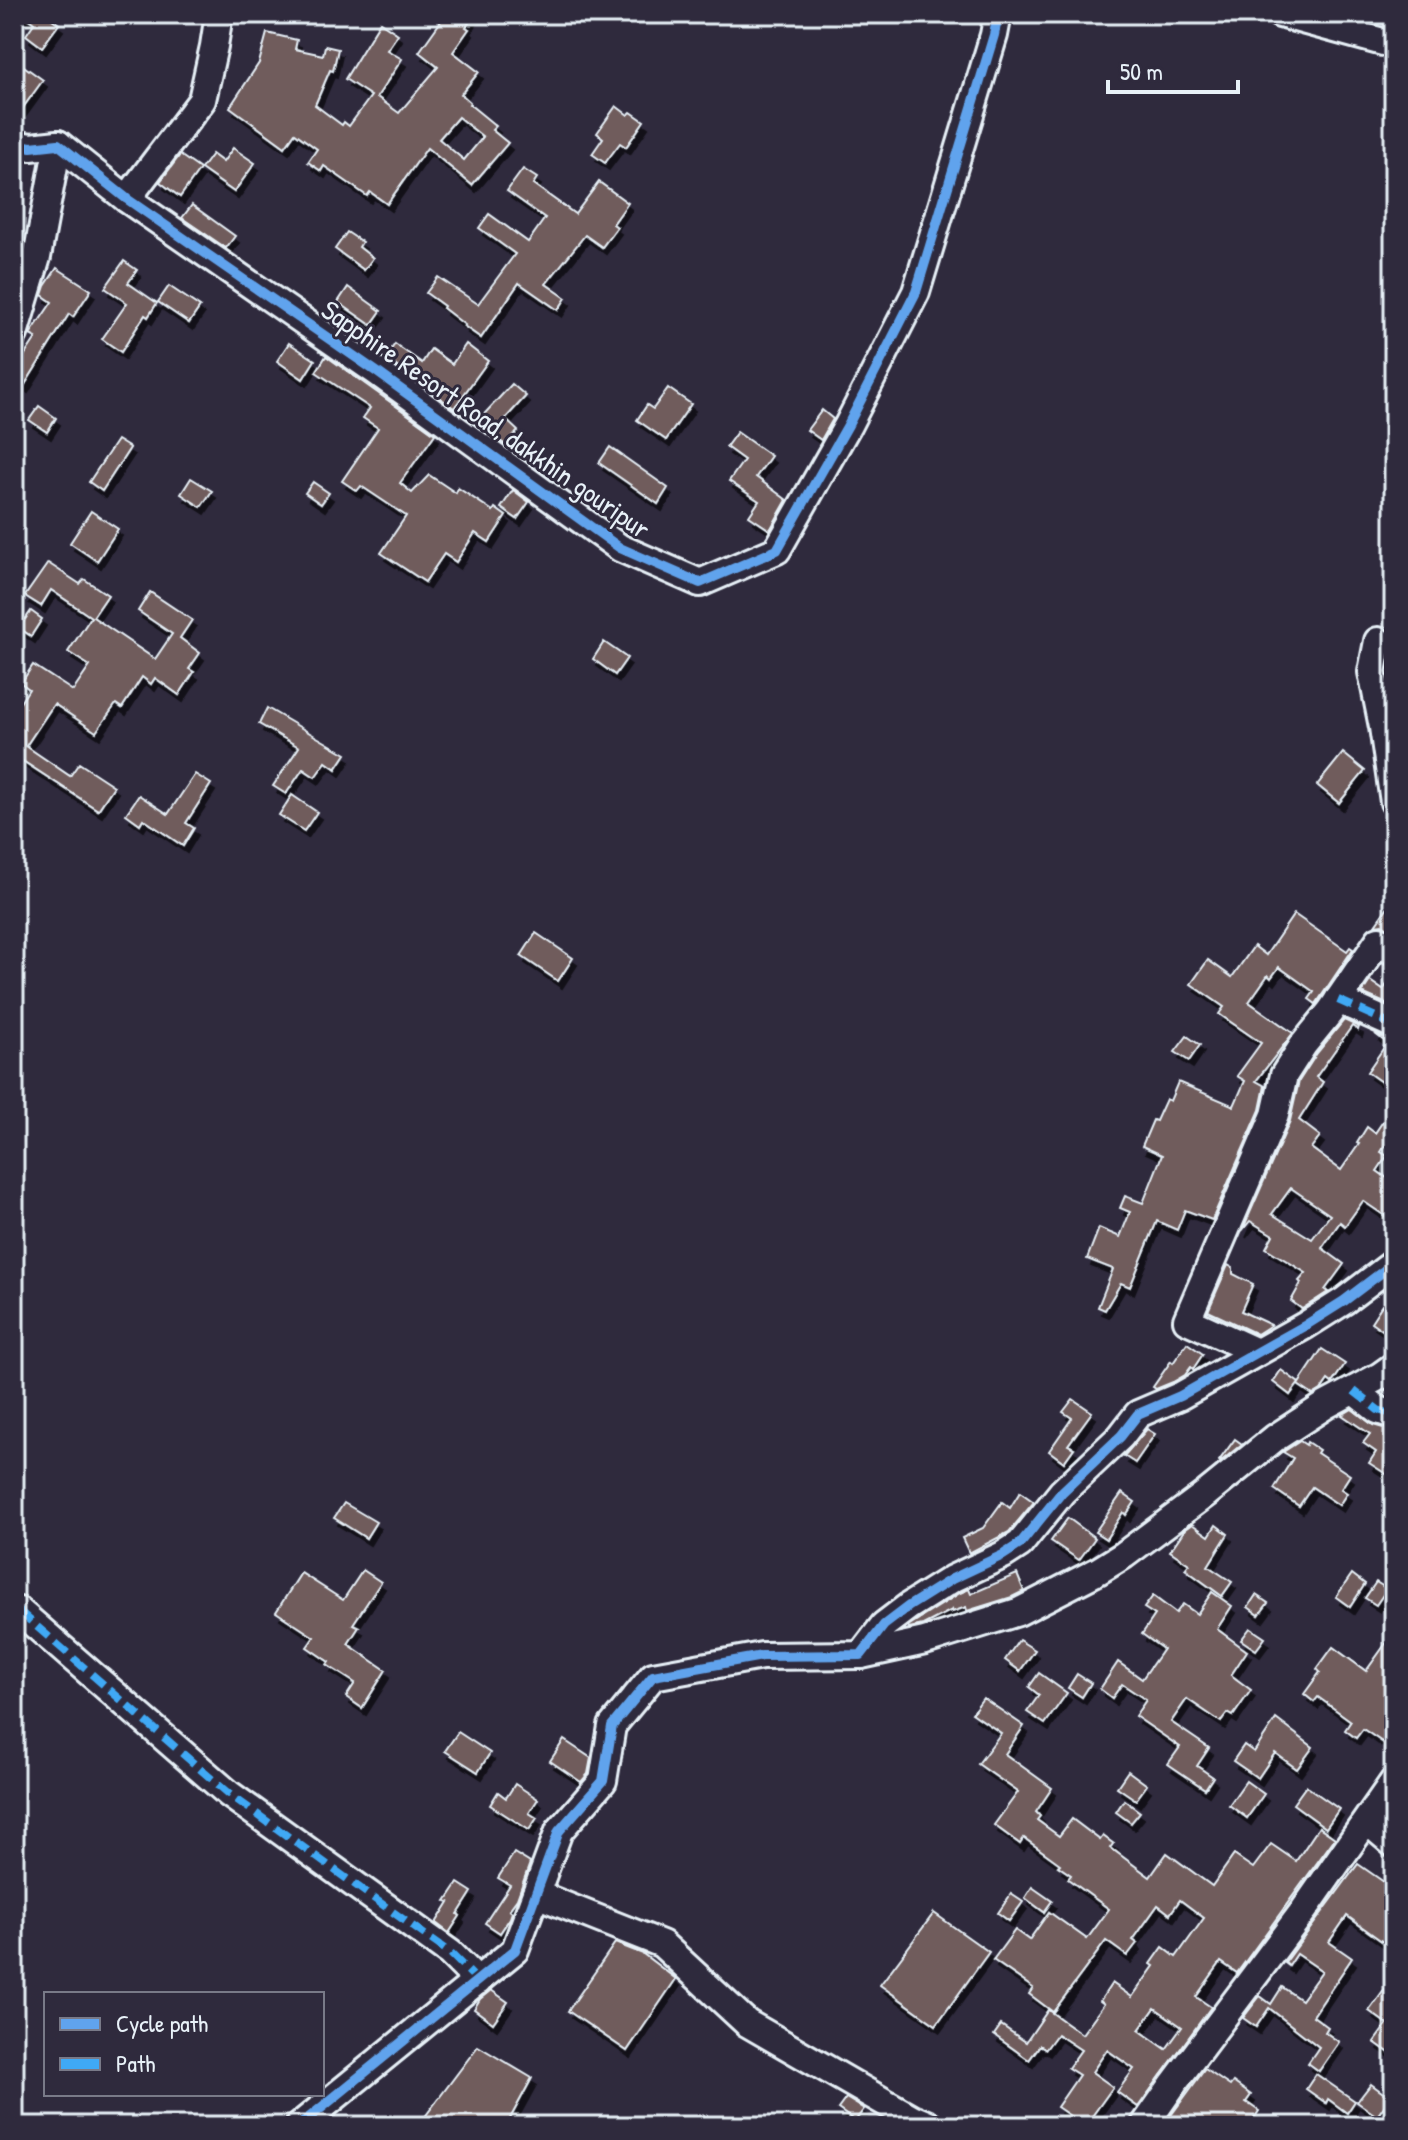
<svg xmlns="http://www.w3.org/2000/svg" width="1408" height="2140" viewBox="0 0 1408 2140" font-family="'Patrick Hand',sans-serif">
  <defs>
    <filter id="shadow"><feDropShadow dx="4" dy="7" stdDeviation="0" flood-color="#0009"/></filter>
  </defs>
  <rect width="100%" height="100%" fill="#2f2a3d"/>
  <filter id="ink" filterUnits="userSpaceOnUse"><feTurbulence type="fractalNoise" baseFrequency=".0125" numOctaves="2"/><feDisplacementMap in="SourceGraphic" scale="16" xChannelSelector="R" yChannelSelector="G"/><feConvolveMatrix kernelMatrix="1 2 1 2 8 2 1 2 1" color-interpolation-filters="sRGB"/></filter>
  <g filter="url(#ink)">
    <g fill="#6f5c5c" stroke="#e8f1f8" stroke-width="2" fill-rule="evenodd" filter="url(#shadow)">
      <polygon points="22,14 45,14 59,24 42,47 26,35 34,23"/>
      <path d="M446 14H475L466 27 469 29 453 52 479 72 461 94 470 102 469 104 496 126 492 130 508 143 472 185 427 148 387 204 370 192 367 196 324 166 321 171 308 162 317 149 295 133 285 147 230 107 259 63 267 33 297 40 295 49 323 55 325 46 338 49 333 71 330 70 315 105 342 125 344 122 349 126 371 96 345 79 380 22 398 34 387 50 402 59 377 97 399 113 438 67 419 52ZM458 117 483 137 464 160 439 139Z"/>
      <polygon points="14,59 43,80 14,120"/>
      <polygon points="616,106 628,115 631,112 644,121 626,147 620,143 605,163 592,154 603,138 597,133"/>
      <polygon points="233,148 255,163 234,192 201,169 212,154 223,162"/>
      <polygon points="180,155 200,169 180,197 160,182"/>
      <polygon points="523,169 537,178 533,184 575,214 599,182 628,203 613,224 617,227 602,247 585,235 546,284 566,298 558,310 519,283 481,338 464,326 465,325 443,308 444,306 426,293 438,277 478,304 515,254 479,228 489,214 528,242 545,218 507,191"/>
      <polygon points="192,205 235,236 226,248 182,218"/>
      <polygon points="347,232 362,242 359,247 373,258 364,270 335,249"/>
      <polygon points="124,261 137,270 128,283 157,303 148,317 145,315 121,352 102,339 127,303 105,288"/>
      <polygon points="57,268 91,290 73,317 69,314 24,386 14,379 14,371 36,338 30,335 31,333 52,302 42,295 45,286"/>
      <polygon points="169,286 200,307 189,323 158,302"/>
      <polygon points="348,287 381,311 371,325 338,302"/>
      <polygon points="289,343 315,360 303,379 277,361"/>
      <polygon points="395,344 422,363 431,349 452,364 466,344 488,361 454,408 385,358"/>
      <polygon points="326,356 435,434 400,483 412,493 429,475 456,493 458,488 493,511 495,508 506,516 489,542 475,533 456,562 444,554 425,582 381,553 406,516 361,486 357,491 342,481 378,428 363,418 370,408 316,372"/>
      <polygon points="512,384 526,396 505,419 518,431 506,445 475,424"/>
      <polygon points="668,388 691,404 666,440 637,420 647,405 653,409"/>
      <polygon points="39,406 56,418 47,432 29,420"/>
      <polygon points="822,410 833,419 821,440 807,430"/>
      <polygon points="737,432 771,456 756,477 787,500 770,530 749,516 759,501 729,481 744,460 726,447"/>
      <polygon points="117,440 130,448 102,491 89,482"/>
      <polygon points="610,447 668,488 658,504 599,463"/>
      <polygon points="191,478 212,491 201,507 181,494"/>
      <polygon points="313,482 329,493 321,504 305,493"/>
      <polygon points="513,490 529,502 517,519 501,508"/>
      <polygon points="91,511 118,529 97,561 70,543"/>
      <polygon points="48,563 80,584 84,579 108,595 93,617 155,659 172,634 138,611 150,592 192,620 180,638 200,653 189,669 194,672 179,695 155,678 151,684 142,677 122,708 116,704 96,732 54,704 26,746 70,776 79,763 114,786 98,810 18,758 14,764 14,712 29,689 21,683 33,665 73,691 90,666 68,652 91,617 51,590 41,606 25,596"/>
      <polygon points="31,611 42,619 31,636 19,628"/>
      <polygon points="604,642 627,658 615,675 593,659"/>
      <polygon points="267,708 346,754 336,769 326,762 315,777 303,769 286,794 273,786 299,747 259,724"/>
      <polygon points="1343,753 1365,771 1339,803 1317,785"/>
      <polygon points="195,774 211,784 186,823 194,828 183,846 143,819 140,824 126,814 139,795 168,814"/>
      <polygon points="292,795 317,812 304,831 279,815"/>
      <polygon points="1394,898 1394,932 1382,924 1375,925"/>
      <polygon points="1294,914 1347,951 1350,947 1353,949 1316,1004 1309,999 1314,992 1279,967 1271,978 1268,975 1249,1002 1293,1033 1256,1081 1265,1086 1260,1110 1212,1220 1185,1210 1177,1230 1157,1221 1130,1287 1121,1283 1105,1310 1098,1307 1113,1269 1087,1259 1099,1228 1120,1237 1130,1212 1120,1208 1125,1196 1143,1203 1162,1155 1142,1146 1153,1120 1156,1121 1166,1099 1170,1101 1178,1082 1234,1106 1245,1081 1237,1076 1261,1043 1219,1014 1224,1007 1191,984 1208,960 1232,977 1254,946 1266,955"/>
      <polygon points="536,933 573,958 558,981 521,956"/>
      <polygon points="1394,974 1394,1007 1362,993 1370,981 1383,990"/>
      <path d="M1344 1020 1359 1027 1358 1030 1352 1026 1316 1077 1323 1082 1299 1120 1320 1136 1311 1148 1341 1170 1359 1144 1357 1143 1367 1127 1375 1133 1394 1105V1133L1381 1152 1387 1156 1377 1171 1394 1183V1222L1363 1201 1345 1226 1340 1222 1322 1248 1344 1264 1325 1290 1328 1292 1302 1309 1291 1301 1301 1283 1299 1281 1306 1273 1266 1248 1273 1235 1250 1221 1242 1231 1290 1121 1299 1081 1317 1053ZM1291 1188 1330 1215 1312 1239 1272 1214Z"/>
      <polygon points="1375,1034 1394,1041 1394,1091 1367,1072 1387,1043"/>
      <polygon points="1187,1036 1200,1045 1189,1061 1175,1052"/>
      <polygon points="1228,1265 1233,1268 1233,1274 1253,1284 1241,1311 1271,1325 1257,1334 1208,1311"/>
      <polygon points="1382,1305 1394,1313 1394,1338 1371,1322"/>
      <polygon points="1187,1343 1203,1354 1193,1369 1191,1367 1185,1375 1173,1382 1156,1389 1153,1387 1171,1361 1173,1363"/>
      <polygon points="1322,1349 1345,1364 1332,1383 1328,1380 1321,1390 1313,1395 1298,1385"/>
      <polygon points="1281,1370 1299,1383 1290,1395 1273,1382"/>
      <polygon points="1073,1399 1092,1412 1068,1445 1074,1448 1064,1462 1049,1451 1072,1418 1063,1412"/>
      <polygon points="1352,1409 1373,1425 1394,1431 1394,1479 1369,1463 1376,1452 1363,1443 1370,1434 1342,1415"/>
      <polygon points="1147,1429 1155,1434 1135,1463 1124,1456"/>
      <polygon points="1235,1439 1242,1444 1220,1462 1219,1461"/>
      <polygon points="1300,1441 1306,1445 1307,1442 1319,1450 1317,1453 1350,1475 1341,1489 1347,1493 1339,1505 1312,1487 1299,1506 1274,1489 1293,1458 1283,1452"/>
      <polygon points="1020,1492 1034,1502 1009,1532 969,1553 962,1538 983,1528 1002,1502 1010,1508"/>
      <polygon points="1122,1493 1135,1502 1126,1515 1123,1512 1106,1539 1095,1532"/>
      <polygon points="344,1503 376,1522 366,1538 334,1518"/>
      <polygon points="1068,1518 1095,1538 1079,1560 1051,1541"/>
      <polygon points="1192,1524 1209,1536 1216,1525 1228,1534 1208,1566 1232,1582 1222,1596 1185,1569 1189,1564 1170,1551 1185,1529"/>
      <polygon points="363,1570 381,1582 353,1624 359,1627 348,1644 386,1670 362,1708 346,1697 355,1683 327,1665 329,1662 307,1647 314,1637 276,1612 301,1573 343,1600"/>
      <polygon points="1017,1574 1024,1591 1012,1597 967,1611 966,1607 952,1612 952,1610 923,1625 909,1628 908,1626 960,1593 969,1589 971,1594"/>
      <polygon points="1352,1574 1365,1584 1350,1607 1336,1597"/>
      <polygon points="1376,1582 1387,1589 1376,1605 1365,1598"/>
      <polygon points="1212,1592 1232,1606 1217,1629 1247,1651 1231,1675 1251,1690 1233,1716 1228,1713 1221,1722 1187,1699 1171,1722 1209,1748 1197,1766 1213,1777 1205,1789 1168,1764 1180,1747 1135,1716 1146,1700 1122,1684 1112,1698 1100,1689 1118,1662 1142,1679 1163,1649 1142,1634 1155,1615 1144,1608 1153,1596 1176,1613 1183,1604 1197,1614"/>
      <polygon points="1256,1595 1268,1603 1259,1615 1248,1607"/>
      <polygon points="1250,1628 1265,1638 1256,1650 1241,1640"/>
      <polygon points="1394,1632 1394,1750 1363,1729 1356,1738 1345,1730 1351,1721 1318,1697 1314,1702 1304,1694 1320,1672 1317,1669 1333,1647 1366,1671"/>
      <polygon points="1019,1640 1035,1650 1020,1671 1005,1660"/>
      <polygon points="1039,1673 1067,1693 1045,1724 1027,1712 1039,1695 1029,1687"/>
      <polygon points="1077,1674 1091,1683 1082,1697 1068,1688"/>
      <path d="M983 1698 1024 1726 1005 1754 1052 1788 1036 1812 1040 1816 1037 1820 1059 1836 1072 1819 1100 1840 1103 1836 1114 1844 1111 1848 1150 1877 1167 1853 1212 1886 1234 1855 1253 1868 1271 1844 1296 1861 1319 1827 1335 1838 1237 1973 1221 1962 1196 1997 1211 2007 1138 2107 1117 2092 1134 2069 1107 2050 1092 2072 1113 2087 1085 2126 1057 2107 1079 2075 1068 2068 1081 2050 1057 2034 1046 2049 1040 2045 1029 2060 994 2035 1001 2025 1026 2042 1048 2010 1082 2034 1104 2004 1100 2001 1112 1983 1132 1997 1154 1966 1151 1964 1163 1947 1176 1957 1204 1918 1180 1900 1170 1914 1158 1905 1133 1940 1137 1943 1127 1956 1106 1941 1053 2012 1029 1994 1033 1988 993 1960 1015 1930 1029 1940 1049 1912 1087 1939 1109 1909 1068 1879 1071 1875 1058 1866 1060 1864 1024 1838 1020 1844 994 1825 1018 1792 978 1764 1001 1733 972 1713ZM1155 2008 1182 2027 1166 2049 1139 2030Z"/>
      <polygon points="1276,1719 1313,1747 1297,1769 1275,1753 1258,1778 1233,1761 1244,1745 1254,1752"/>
      <polygon points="458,1732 490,1753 478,1772 445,1751"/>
      <polygon points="564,1740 591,1758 588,1774 581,1782 550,1761"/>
      <polygon points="1128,1771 1147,1785 1136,1800 1117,1787"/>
      <polygon points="1246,1781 1264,1794 1247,1818 1229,1805"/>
      <polygon points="515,1784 538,1799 529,1813 537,1818 529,1830 490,1805 498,1792 506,1798"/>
      <polygon points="1306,1786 1339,1809 1326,1828 1293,1804"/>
      <polygon points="1124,1800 1140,1812 1131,1823 1116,1812"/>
      <polygon points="514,1853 530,1863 517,1899 509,1910 512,1912 510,1918 500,1933 485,1923 510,1885 498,1878"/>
      <polygon points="1358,1864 1394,1889 1394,1950 1347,1916 1329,1942 1352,1958 1313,2016 1328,2027 1325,2032 1339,2042 1319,2071 1308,2063 1319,2047 1269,2008 1256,2027 1243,2018 1260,1996 1271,2004 1282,1987 1301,2000 1322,1971 1297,1954 1289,1966 1285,1963"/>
      <polygon points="458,1883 472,1892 458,1914 460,1916 449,1933 436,1923 449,1902 446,1901"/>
      <polygon points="1032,1887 1052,1901 1044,1912 1025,1898"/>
      <polygon points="1011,1894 1023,1902 1009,1921 998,1913"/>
      <polygon points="934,1913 989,1952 936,2025 880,1985"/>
      <polygon points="615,1943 643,1954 676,1979 627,2051 568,2011"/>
      <polygon points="1385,1989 1394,1995 1394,2056 1374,2042 1387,2024 1369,2011"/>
      <polygon points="491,1990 508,2002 493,2023 474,2009 480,1999"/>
      <polygon points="478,2046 532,2078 506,2126 418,2126"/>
      <polygon points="1205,2069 1230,2086 1233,2082 1251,2095 1246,2102 1259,2111 1249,2126 1164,2125"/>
      <polygon points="1316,2074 1355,2101 1347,2113 1328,2099 1326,2103 1306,2089"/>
      <polygon points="1371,2084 1390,2098 1377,2116 1357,2102"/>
      <polygon points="846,2098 864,2109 855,2121 838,2109"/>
    </g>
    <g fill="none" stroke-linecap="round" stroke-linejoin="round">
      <defs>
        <g id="minor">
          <polyline points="1280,14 1394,45"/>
          <polyline points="14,144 31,147 58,144 127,199 377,372 620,548 700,583 777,550 848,425 916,292 994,35 998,14"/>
          <polyline points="127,199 202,100 214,46 219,14"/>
          <polyline points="14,334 37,257 58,144"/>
          <polyline points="1378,641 1372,672 1383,727 1394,802"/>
          <polyline points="1338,1000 1394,1025"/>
          <polyline points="1257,1352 1187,1320 1275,1115 1284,1075 1304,1044 1330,1012 1379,940 1394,952"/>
          <polyline points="1354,1391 1378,1410 1394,1415"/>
          <polyline points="19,1611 229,1794 450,1953 478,1981"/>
          <polyline points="861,1655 925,1641 1018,1612 1098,1571 1124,1555 1207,1493 1275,1438 1326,1405 1380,1376 1394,1366"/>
          <polyline points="1367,1821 1394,1844"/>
          <polyline points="536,1894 662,1944 747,2023 912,2118 931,2126"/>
          <polyline points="299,2126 515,1950 559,1831 603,1781 612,1726 653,1676 762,1656 861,1655 884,1625 909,1606 952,1579 1003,1555 1020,1544 1062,1492 1121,1436 1138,1414 1180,1396 1306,1325 1344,1301 1394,1263"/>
          <polyline points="1144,2126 1174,2083 1304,1910 1394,1781"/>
        </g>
      </defs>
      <use href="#minor" stroke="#e8f1f8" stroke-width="32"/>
      <use href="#minor" stroke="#2f2a3d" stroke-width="26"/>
      <g stroke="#3fa9f5" stroke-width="8" stroke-dasharray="16 8" stroke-linecap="butt">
        <polyline points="1338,1000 1394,1025"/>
        <polyline points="1354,1391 1378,1410 1394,1415"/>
        <polyline points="19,1611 229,1794 450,1953 478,1981"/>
      </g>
      <defs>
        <g id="cycleway">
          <polyline points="14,144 31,147 58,144 127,199 377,372 620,548 700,583 777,550 848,425 916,292 994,35 998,14"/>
          <polyline points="299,2126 515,1950 559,1831 603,1781 612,1726 653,1676 762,1656 861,1655 884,1625 909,1606 952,1579 1003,1555 1020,1544 1062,1492 1121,1436 1138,1414 1180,1396 1306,1325 1344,1301 1394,1263"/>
        </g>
      </defs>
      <use href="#cycleway" stroke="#2f2a3d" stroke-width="15"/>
      <use href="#cycleway" stroke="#60a3ed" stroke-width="10"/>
    </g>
  </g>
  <g text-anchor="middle" stroke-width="6" stroke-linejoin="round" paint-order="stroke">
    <g font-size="28" fill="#e8f1f8" stroke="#2f2a3d">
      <text transform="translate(486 419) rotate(35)" y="10">Sapphire Resort Road, dakkhin gouripur</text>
    </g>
  </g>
  <rect width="1408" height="2140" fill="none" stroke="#2f2a3d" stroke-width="48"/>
  <rect x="24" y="24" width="1360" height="2092" fill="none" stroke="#e8f1f8" stroke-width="3" filter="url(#ink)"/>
  <rect x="44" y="1992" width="280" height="104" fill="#2f2a3d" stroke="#797a88" stroke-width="2"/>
  <rect x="60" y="2018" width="40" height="12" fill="#60a3ed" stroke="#797a88" stroke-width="2"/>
  <text x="116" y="2032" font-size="24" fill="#e8f1f8">Cycle path</text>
  <rect x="60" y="2058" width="40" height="12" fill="#3fa9f5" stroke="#797a88" stroke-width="2"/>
  <text x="116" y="2072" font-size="24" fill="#e8f1f8">Path</text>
  <path d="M1108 80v12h130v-12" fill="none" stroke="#e8f1f8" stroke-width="4"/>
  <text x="1120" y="80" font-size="24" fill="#e8f1f8" stroke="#2f2a3d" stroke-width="6" paint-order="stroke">50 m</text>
</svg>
